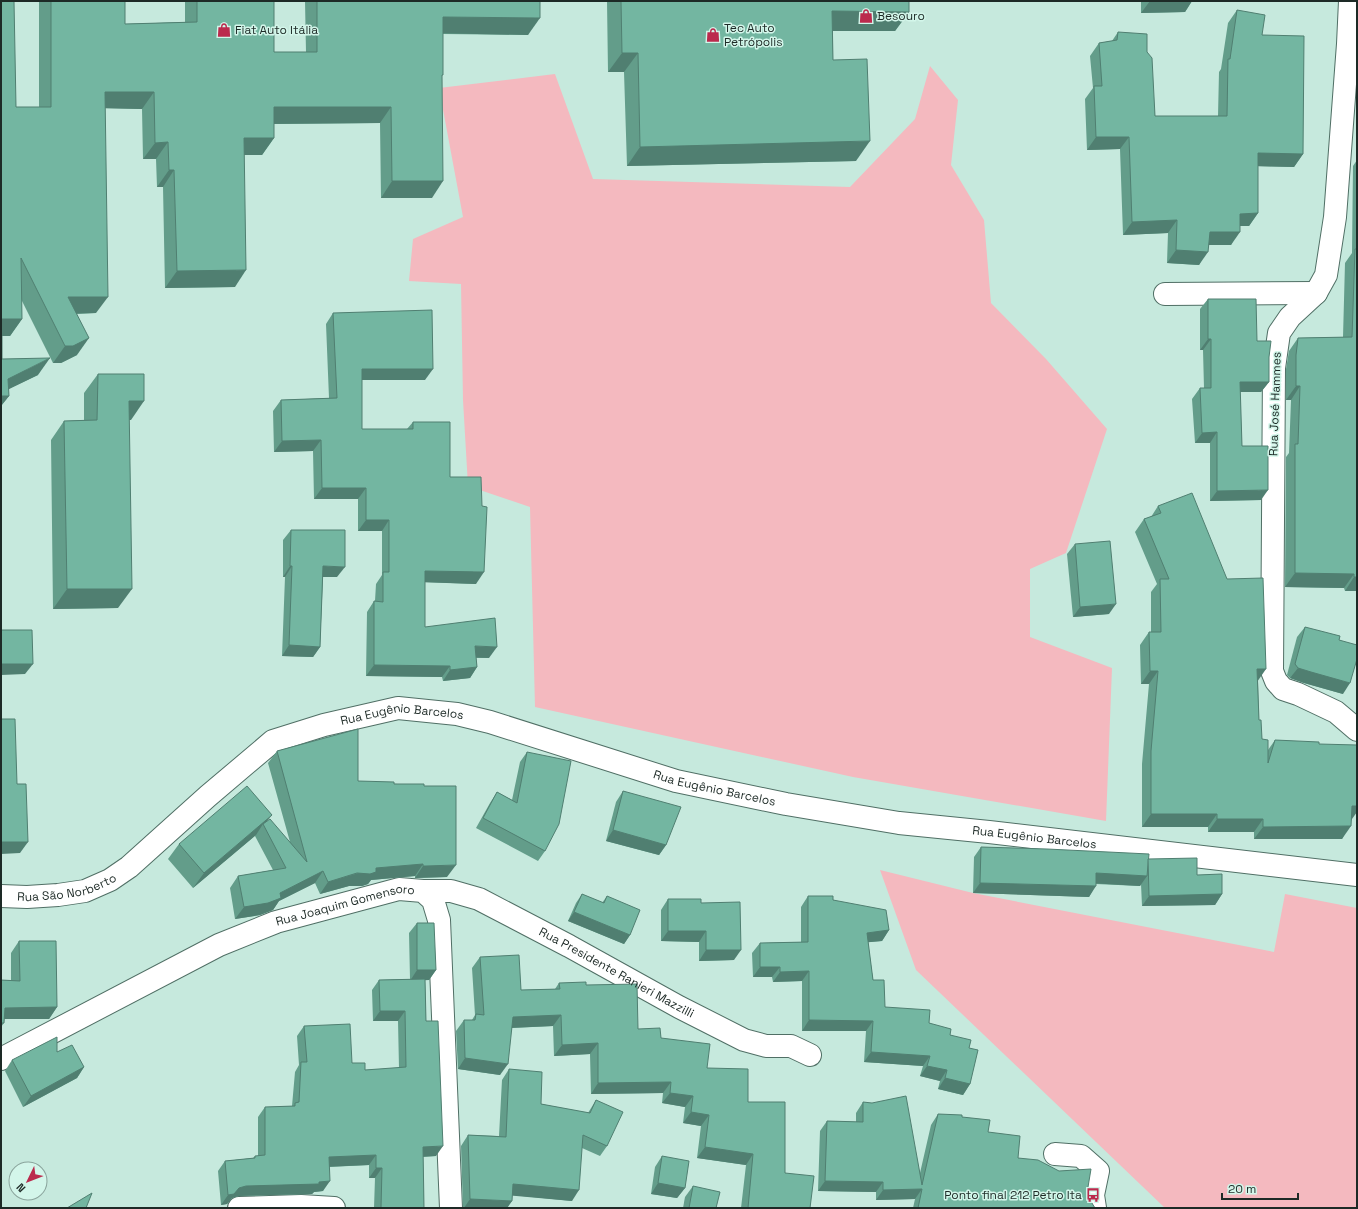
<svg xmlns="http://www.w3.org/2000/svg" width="1358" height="1209" viewBox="0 0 1358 1209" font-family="'Space Grotesk',sans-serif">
  <rect width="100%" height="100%" fill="#c6e9dd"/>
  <g fill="#f4b9bf">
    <polygon points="930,66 958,100 951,165 984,220 991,303 1046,359 1107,429 1066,553 1030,569 1030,637 1112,668 1106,821 853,777 535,707 530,507 468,486 463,400 461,284 409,281 413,239 463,217 439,88 555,74 593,179 850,187 915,119"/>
    <polygon points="880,870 973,893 1274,952 1285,894 1357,908 1357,1208 1165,1208 916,970"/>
  </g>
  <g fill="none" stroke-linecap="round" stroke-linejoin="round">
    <defs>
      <g id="street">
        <polyline points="1350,1 1348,44 1335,217 1326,275 1316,293 1290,317 1279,333 1274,368 1272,671 1276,681 1283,689 1298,694 1336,712 1357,730"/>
        <polyline points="1165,294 1316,293"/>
        <path id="s1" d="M423 891H451L479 899 569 946 679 1007 744 1040 766 1046H791L810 1055"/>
        <path id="s2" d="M1 1059 219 945 276 922 399 889 423 891 433 900 439 920 451 1208"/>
        <polyline points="1055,1154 1081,1156 1098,1171 1093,1195 1095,1208"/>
        <polyline points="239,1208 301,1206 334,1208"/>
      </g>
      <g id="secondary">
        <path id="s3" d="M1 896 27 897 58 895 85 891 110 880 129 867 208 796 273 741 324 725 398 708 457 714 490 722 676 781 786 804 899 823 989 832 1357 875"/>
      </g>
    </defs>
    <use href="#street" stroke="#506f65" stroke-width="24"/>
    <use href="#secondary" stroke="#506f65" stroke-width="24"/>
    <use href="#street" stroke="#fff" stroke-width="22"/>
    <use href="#secondary" stroke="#fff" stroke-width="22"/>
  </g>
  <g fill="#639d8a">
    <polygon points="1,1 16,107 39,107 39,1 125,1 125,24 185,22 185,1 274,1 274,52 306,52 305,1 540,1 528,35 443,34 442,77 432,198 381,198 380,123 274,124 274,138 262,155 244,155 235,287 165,288 163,187 157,187 156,159 143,159 142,109 105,108 96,313 77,314 77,355 61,363 53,363 21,299 22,319 10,336 2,336 2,359 38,375 8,389 9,396 1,406"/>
    <polygon points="607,1 909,1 909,12 895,31 833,31 833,60 856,161 627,166 624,72 608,72"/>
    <polygon points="1141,1 1192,1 1185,12 1141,13"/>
    <polygon points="1237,10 1262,35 1303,154 1294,167 1258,166 1258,213 1249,226 1240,226 1231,245 1209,245 1199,265 1167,263 1168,233 1123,235 1120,149 1087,150 1085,99 1093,88 1090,56 1099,43 1112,41 1118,32 1147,52 1155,116 1218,116 1219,72 1221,69 1228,23"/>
    <polygon points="1357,160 1357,591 1345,591 1344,588 1285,587 1286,457 1289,453 1291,400 1286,400 1286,369 1289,351 1298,338 1343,337 1345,263 1352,253 1353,166"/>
    <polygon points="1208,299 1257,341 1269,357 1269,382 1261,392 1240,392 1242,446 1261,500 1210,501 1210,443 1195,443 1192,399 1200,388 1204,388 1203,350 1200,350 1200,309"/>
    <polygon points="333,313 425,380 362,380 362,429 407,429 413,422 450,477 476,584 425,582 425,627 489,658 476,658 477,667 470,678 443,681 442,677 366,676 367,612 374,601 375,601 376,584 382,575 382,531 358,531 358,499 314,499 313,451 274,452 273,411 281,400 329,398 326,324"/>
    <polygon points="98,374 131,420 129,420 118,608 53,609 51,440 64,421 84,420 84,393"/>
    <polygon points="1158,506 1258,680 1259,720 1262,739 1268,750 1275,740 1319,744 1352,819 1342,839 1254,839 1254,832 1208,832 1208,827 1142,827 1142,764 1149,684 1141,684 1140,645 1149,632 1151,632 1151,592 1157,584 1135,532 1144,519 1151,517"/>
    <polygon points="291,530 337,577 323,577 320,647 313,657 282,656 285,577 283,577 283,540"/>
    <polygon points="1075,544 1109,614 1073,617 1067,554"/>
    <polygon points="1305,627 1339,640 1343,694 1304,683 1290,678 1287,675 1297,637"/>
    <polygon points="277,751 358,781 424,786 447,877 417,878 415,878 415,876 371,880 368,884 362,886 349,886 320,894 315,883 279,901 273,910 260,915 235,919 230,888 238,876 273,870 255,836 256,835 193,888 168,859 179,844 267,821 290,842 268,763"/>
    <polygon points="527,752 545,851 538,861 476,828 490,803 497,792 512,800 520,762"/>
    <polygon points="623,791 666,845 659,855 606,841 616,802"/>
    <polygon points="981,847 1148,860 1197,875 1222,894 1215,905 1142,906 1141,884 1140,886 1096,884 1089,897 973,893 974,857"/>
    <polygon points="582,894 602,903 607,896 630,935 624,944 568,921 576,903"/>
    <polygon points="808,896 833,900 889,930 882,941 868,942 873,980 885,1007 929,1023 950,1035 969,1048 970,1084 963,1095 938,1089 940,1081 920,1076 923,1066 864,1062 866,1031 802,1031 802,981 773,982 772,977 753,977 752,953 760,943 801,942 801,907"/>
    <polygon points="668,899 701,903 734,960 699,961 699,942 661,941 661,910"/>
    <polygon points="417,923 436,970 429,980 425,980 426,1021 436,1156 423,1157 424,1208 374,1208 375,1178 369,1178 369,1165 329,1167 323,1191 314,1192 312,1194 239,1196 232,1198 227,1204 221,1205 218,1171 225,1161 253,1158 255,1156 258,1156 258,1117 265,1107 292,1106 295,1072 299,1065 297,1036 304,1026 352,1063 365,1070 399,1068 398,1021 373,1021 372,990 379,980 410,979 409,933"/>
    <polygon points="19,941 57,1007 49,1019 4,1019 4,1023 1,1027 1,980 11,980 11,953"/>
    <polygon points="480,957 521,990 555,989 559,983 586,985 638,1029 661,1038 707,1068 748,1102 785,1173 810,1208 741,1208 746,1165 697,1158 701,1126 683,1123 685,1107 662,1103 663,1093 591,1094 590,1054 554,1056 553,1026 512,1028 500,1075 458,1069 456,1031 464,1020 472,1020 475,1015 472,968"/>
    <polygon points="57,1052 84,1067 77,1078 23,1107 5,1071 12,1060"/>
    <polygon points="509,1069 541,1104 588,1113 596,1100 607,1146 600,1156 582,1148 572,1201 512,1195 512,1201 507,1208 463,1208 461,1146 468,1135 499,1136 502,1080"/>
    <polygon points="863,1102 920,1173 931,1125 938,1114 962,1117 988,1132 1018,1158 1088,1187 1090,1200 1095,1208 913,1208 915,1199 876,1200 876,1192 818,1191 820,1131 827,1121 856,1122 856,1113"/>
    <polygon points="662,1156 685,1188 677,1198 651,1194 655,1167"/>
    <polygon points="693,1186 716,1208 683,1208 685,1197"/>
  </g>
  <g fill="#507f71">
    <polygon points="1150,1 1192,1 1185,12 1141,13"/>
    <polygon points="832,11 909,12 895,31 819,31"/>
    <polygon points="443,17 540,18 528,35 431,33"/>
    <polygon points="622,53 638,53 624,72 608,72"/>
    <polygon points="105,92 154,92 142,109 93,108"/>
    <polygon points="274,107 391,107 380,123 262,124"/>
    <polygon points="1096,137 1129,137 1120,149 1087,150"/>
    <polygon points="244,138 274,138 262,155 232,155"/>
    <polygon points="870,141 856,161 627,166 640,147"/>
    <polygon points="168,142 156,159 143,159 155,143"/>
    <polygon points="1258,153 1303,154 1294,167 1249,166"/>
    <polygon points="169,170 174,170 163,187 157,187"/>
    <polygon points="392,181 443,181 432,198 381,198"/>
    <polygon points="1258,213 1249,226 1231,226 1240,214"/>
    <polygon points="1177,220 1168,233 1123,235 1132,222"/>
    <polygon points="1210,232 1240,232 1231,245 1201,245"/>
    <polygon points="1176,250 1208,252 1199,265 1167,263"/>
    <polygon points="246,270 235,287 165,288 177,271"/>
    <polygon points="68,297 108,297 96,313 57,314"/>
    <polygon points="2,319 22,319 10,336 1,336"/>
    <polygon points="89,338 77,355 61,363 53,363 65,346"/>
    <polygon points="1208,339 1211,339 1203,350 1200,350"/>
    <polygon points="50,358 38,375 1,393 8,379"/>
    <polygon points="362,369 433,369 425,380 354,380"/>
    <polygon points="1240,382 1269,382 1261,392 1233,392"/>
    <polygon points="1296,386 1300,386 1291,400 1286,400"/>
    <polygon points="1,396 9,396 1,406"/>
    <polygon points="129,401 144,401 131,420 115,420"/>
    <polygon points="1217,432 1210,443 1195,443 1202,433"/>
    <polygon points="321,440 313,451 274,452 282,441"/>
    <polygon points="322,488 366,488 358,499 314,499"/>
    <polygon points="1268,490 1261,500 1210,501 1217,491"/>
    <polygon points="366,520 389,520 382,531 358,531"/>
    <polygon points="290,566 292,566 285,577 283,577"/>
    <polygon points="323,566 345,567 337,577 316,577"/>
    <polygon points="425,571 484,572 476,584 417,582"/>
    <polygon points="1295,573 1354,574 1344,588 1285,587"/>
    <polygon points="1354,577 1357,577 1357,591 1345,591"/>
    <polygon points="67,589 132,589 118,608 53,609"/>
    <polygon points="1116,604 1109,614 1073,617 1080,607"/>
    <polygon points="289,645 320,647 313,657 282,656"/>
    <polygon points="475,646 497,647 489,658 467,657"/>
    <polygon points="1,664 33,664 25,674 1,675"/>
    <polygon points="374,665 450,666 442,677 366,676"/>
    <polygon points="477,667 470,678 443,681 450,670"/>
    <polygon points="1298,668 1350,683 1343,694 1304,683 1290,678"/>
    <polygon points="1257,669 1266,669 1257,682"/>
    <polygon points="1150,671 1158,671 1149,684 1141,684"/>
    <polygon points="1352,806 1357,806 1357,812 1352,819 1343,818"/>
    <polygon points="1151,814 1217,814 1208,827 1142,827"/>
    <polygon points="272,815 264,825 263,824 256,835 193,888 204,873"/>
    <polygon points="1217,819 1263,819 1254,832 1208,832"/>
    <polygon points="1351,826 1342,839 1254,839 1263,827"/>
    <polygon points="613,830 666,845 659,855 606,841"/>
    <polygon points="1,842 28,842 20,853 1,854"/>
    <polygon points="423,864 415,876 371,880 368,884 362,886 349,886 320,894 328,882 376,868"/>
    <polygon points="456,865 447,877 415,878 423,866"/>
    <polygon points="323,871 315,883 279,901 273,910 260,915 235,919 244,907 280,893"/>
    <polygon points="1096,873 1147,876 1140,886 1089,883"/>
    <polygon points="980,883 1096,886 1089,897 973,893"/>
    <polygon points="1222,894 1215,905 1142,906 1149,896"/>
    <polygon points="574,912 630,935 624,944 568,921"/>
    <polygon points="889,930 882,941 860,943 867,933"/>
    <polygon points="668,931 706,931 699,942 661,941"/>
    <polygon points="706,950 741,950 734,960 699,961"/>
    <polygon points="760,967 780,967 772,977 753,977"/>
    <polygon points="417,970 436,970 429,980 410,981"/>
    <polygon points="809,971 802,981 773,982 780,972"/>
    <polygon points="57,1007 49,1019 1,1019 5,1008"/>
    <polygon points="380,1011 405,1011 398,1021 373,1021"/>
    <polygon points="561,1015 553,1026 505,1028 513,1017"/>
    <polygon points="809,1020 873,1021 866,1031 802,1031"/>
    <polygon points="598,1043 590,1054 554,1056 562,1045"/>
    <polygon points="871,1052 930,1056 923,1066 864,1062"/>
    <polygon points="465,1058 508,1064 500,1075 458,1069"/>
    <polygon points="927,1066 947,1070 940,1081 920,1076"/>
    <polygon points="84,1067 77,1078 23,1107 31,1096"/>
    <polygon points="945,1078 970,1084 963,1095 938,1089"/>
    <polygon points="671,1082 663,1093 591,1094 598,1083"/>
    <polygon points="670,1093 693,1096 685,1107 662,1103"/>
    <polygon points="691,1112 709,1115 701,1126 683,1123"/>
    <polygon points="443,1146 436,1156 416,1157 423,1147"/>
    <polygon points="705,1147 753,1154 746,1165 697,1158"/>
    <polygon points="376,1155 369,1165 322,1167 329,1157"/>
    <polygon points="376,1168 382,1168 375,1178 369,1178"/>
    <polygon points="330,1181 323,1191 314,1192 312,1194 239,1196 232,1198 227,1204 221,1205 228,1195 239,1188 246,1186"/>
    <polygon points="825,1181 883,1182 876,1192 818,1191"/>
    <polygon points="658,1183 685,1188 677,1198 651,1194"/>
    <polygon points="513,1184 579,1190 572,1201 505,1195"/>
    <polygon points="922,1189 915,1199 876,1200 883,1190"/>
    <polygon points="470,1199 512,1201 507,1208 464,1208"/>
  </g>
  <g fill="#73b6a1" stroke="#507f71">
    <polygon points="1,1 14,1 16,107 51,107 51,1 125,1 125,24 197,22 197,1 274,1 274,52 317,52 317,1 540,1 540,18 443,17 443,75 442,75 443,181 392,181 391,107 274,107 274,138 244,138 246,270 177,271 174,170 169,170 168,142 155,143 154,92 105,92 108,297 68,297 89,338 73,346 65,346 21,258 22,319 2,319 2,359 50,358 8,379 9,396 1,396"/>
    <polygon points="621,1 909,1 909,12 832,11 833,60 867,59 870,141 640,147 638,53 622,53"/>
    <polygon points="1237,10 1265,15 1262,35 1304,36 1303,154 1258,153 1258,213 1240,214 1240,232 1210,232 1208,252 1176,250 1177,220 1132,222 1129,137 1096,137 1094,86 1102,86 1099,43 1117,40 1118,32 1147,34 1147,52 1152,58 1155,116 1227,116 1228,59 1230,59"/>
    <polygon points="1355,249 1357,249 1357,577 1354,577 1354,574 1295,573 1295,444 1298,444 1300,386 1296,386 1296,355 1298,338 1352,337"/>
    <polygon points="1208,299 1256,299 1257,341 1271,341 1269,357 1269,382 1240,382 1242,446 1268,446 1268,490 1217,491 1217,432 1202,433 1200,388 1211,388 1211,339 1208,339"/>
    <polygon points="432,310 433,369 362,369 362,429 413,429 413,422 450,422 450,477 481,477 482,506 487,507 484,572 425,571 425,627 495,618 497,647 475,646 477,667 450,670 450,666 374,665 374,601 383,602 383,572 389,572 389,520 366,520 366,488 322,488 321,440 282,441 281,400 337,398 333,313"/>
    <polygon points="98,374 144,374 144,401 129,401 132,589 67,589 64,421 97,420"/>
    <polygon points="1192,493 1227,579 1263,578 1266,669 1257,669 1259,720 1261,720 1262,739 1268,740 1268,763 1275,740 1319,742 1319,744 1357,745 1357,806 1352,806 1351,826 1263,827 1263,819 1217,819 1217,814 1151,814 1151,751 1158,671 1150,671 1149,632 1161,632 1160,579 1169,579 1144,519 1161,513 1158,506"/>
    <polygon points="291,530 345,530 345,567 323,566 320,647 289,645 292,566 290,566"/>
    <polygon points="1110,541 1116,604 1080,607 1075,544"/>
    <polygon points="1305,627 1340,636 1339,640 1357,645 1357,659 1350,683 1311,672 1298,668 1295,664"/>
    <polygon points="1,630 32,630 33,664 1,664"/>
    <polygon points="1,719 15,719 17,784 26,784 28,842 1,842"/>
    <polygon points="358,729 358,781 394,782 394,784 424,784 424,786 456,786 456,865 426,866 423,866 423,864 376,868 376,872 370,874 357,873 328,882 323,871 280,893 281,898 268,903 244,907 238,876 286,868 263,824 270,819 307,862 277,751"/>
    <polygon points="527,752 571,761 559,824 545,851 483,818 497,792 517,803"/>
    <polygon points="247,786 272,815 204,873 179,844"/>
    <polygon points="623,791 681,807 666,845 613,830"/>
    <polygon points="981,847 1047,849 1149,854 1147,876 1096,873 1096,886 980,883"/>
    <polygon points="1197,858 1197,875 1222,874 1222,894 1149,896 1148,859"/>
    <polygon points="582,894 604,903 607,896 640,910 630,935 574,912"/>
    <polygon points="808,896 833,896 833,900 886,910 889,930 867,933 873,980 884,980 885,1007 930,1010 929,1023 951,1029 950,1035 971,1040 969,1048 978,1050 970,1084 945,1078 947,1070 927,1066 930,1056 871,1052 873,1021 809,1020 809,971 780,972 780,967 760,967 760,943 808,942"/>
    <polygon points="668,899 701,899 701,903 740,902 741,950 706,950 706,931 668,931"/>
    <polygon points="417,923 434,923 436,970 417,970"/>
    <polygon points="19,941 56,941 57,1007 5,1008 4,1023 1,1023 1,980 20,981"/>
    <polygon points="519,955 521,990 560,989 559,983 586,982 586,985 637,984 638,1029 660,1028 661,1038 710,1044 707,1068 748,1069 748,1102 785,1102 785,1173 814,1176 810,1208 748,1208 753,1154 705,1147 709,1115 691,1112 693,1096 670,1093 671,1082 598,1083 598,1043 562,1045 561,1015 513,1017 508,1064 465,1058 464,1020 475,1020 476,1014 484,1015 480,957"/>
    <polygon points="425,979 426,1021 438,1021 443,1146 423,1147 424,1208 381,1208 382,1168 376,1168 376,1155 329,1157 330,1181 319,1182 319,1184 246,1186 239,1188 234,1194 228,1195 225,1161 255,1158 255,1156 265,1155 265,1107 295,1106 295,1103 299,1102 301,1062 307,1062 304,1026 350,1024 352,1063 365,1063 365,1070 406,1067 405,1011 380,1011 379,980"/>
    <polygon points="57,1037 57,1052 72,1045 84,1067 31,1096 12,1060"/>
    <polygon points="509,1069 542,1072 541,1104 590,1113 596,1100 623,1112 607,1146 583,1135 579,1190 513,1184 512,1201 470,1199 468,1135 506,1137"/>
    <polygon points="906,1096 922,1185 938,1114 962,1115 962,1117 990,1120 988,1132 1020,1136 1018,1158 1038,1160 1059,1171 1091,1169 1088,1187 1090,1200 1095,1208 918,1208 922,1189 883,1190 883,1182 825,1181 827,1121 863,1122 863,1102 872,1103"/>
    <polygon points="662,1156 689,1161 685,1188 658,1183"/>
    <polygon points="693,1186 720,1192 716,1208 689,1208"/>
    <polygon points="92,1193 86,1208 67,1208"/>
  </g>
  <defs>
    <symbol id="shop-bare" viewBox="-9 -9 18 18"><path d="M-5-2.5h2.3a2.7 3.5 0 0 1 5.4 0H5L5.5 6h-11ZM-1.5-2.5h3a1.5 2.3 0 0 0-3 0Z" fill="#bb2a4d" stroke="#d3f6ea" stroke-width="2.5" paint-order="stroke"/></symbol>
    <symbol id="bus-bare" viewBox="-9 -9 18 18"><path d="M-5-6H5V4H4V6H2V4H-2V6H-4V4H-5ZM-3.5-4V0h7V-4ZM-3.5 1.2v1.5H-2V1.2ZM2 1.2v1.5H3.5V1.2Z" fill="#bb2a4d" stroke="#d3f6ea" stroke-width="2.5" paint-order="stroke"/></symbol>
  </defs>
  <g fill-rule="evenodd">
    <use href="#shop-bare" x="856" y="6" width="20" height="20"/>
    <use href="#shop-bare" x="214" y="20" width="20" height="20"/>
    <use href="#shop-bare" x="703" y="25" width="20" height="20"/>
    <use href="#bus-bare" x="1083" y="1185" width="20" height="20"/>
  </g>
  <g text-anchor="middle" stroke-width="3" stroke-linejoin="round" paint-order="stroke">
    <g font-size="12" fill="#1d2a26" stroke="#d3f6ea" text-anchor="start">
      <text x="877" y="20">Besouro</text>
      <text x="724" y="32">Tec Auto<tspan x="724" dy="14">Petrópolis</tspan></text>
      <text x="235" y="34">Fiat Auto Itália</text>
      <text x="1082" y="1199" text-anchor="end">Ponto final 212 Petro Ita</text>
    </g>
    <g font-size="12" fill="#1d2a26" stroke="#d3f6ea">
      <text transform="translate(1275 404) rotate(-88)" y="4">Rua José Hammes</text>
      <text dy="4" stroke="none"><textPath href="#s3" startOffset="459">Rua Eugênio Barcelos</textPath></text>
      <text dy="4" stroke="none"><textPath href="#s3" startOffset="783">Rua Eugênio Barcelos</textPath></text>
      <text dy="4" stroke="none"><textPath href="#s3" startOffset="1107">Rua Eugênio Barcelos</textPath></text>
      <text dy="4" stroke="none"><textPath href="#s3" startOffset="67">Rua São Norberto</textPath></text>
      <text dy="4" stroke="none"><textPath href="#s2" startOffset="379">Rua Joaquim Gomensoro</textPath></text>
      <text dy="4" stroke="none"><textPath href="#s1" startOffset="213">Rua Presidente Ranieri Mazzilli</textPath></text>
    </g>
  </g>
  <rect width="1358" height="1209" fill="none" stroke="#1d2a26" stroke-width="4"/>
  <g transform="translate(28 1181) rotate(227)"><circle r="19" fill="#d3f6ea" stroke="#8aa49c"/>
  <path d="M0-3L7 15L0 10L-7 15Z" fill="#bb2a4d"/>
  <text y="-6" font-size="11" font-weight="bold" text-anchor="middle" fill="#1d2a26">N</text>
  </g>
  <path d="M1222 1193v6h76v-6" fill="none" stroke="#1d2a26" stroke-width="2"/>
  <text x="1228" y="1193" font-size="12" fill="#1d2a26" stroke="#d3f6ea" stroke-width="3" paint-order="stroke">20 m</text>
</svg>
